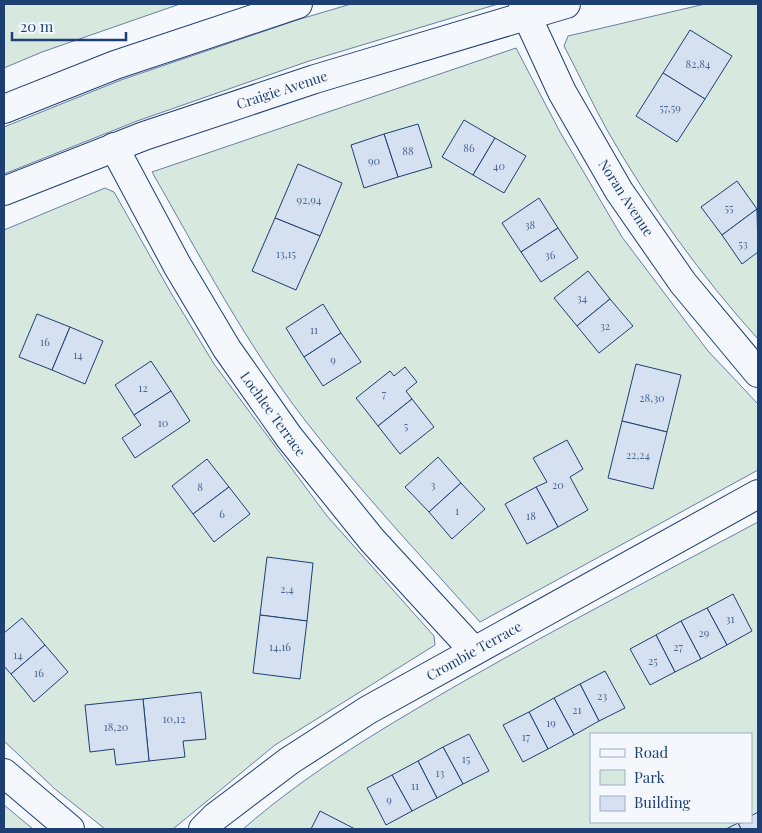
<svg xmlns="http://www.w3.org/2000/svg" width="762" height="833" viewBox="0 0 762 833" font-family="'Playfair Display',serif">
  <rect width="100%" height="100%" fill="#f4f7fb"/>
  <g fill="#d7e8df" stroke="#687fa3" fill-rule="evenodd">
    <polygon points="4,4 180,4 42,52 4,68"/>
    <polygon points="351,4 498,4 309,61 137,121 4,174 4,127 121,80 297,20"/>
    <path d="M705 4H758V339C701 276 650 205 607 130 592 103 579 74 564 46L568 36Z"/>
    <path d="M516 48 560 132 622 237 708 351 758 404V470L480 622C420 555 359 490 304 419 245 342 200 256 152 172Z"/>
    <polygon points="105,188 114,192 171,293 214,364 327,516 434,636 435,645 275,745 173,829 105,829 55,789 4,741 4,230"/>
    <path d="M758 522V829H243C311 770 388 725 466 680 562 625 661 574 758 522ZM591 734H751V822H591Z"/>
    <polygon points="4,805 33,829 4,829"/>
  </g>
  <g fill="#d5e0f0" stroke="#1d3f73">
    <polygon points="690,30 732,56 705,99 663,73"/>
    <polygon points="663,73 705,99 677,142 636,116"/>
    <polygon points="464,120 495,138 473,175 442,157"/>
    <polygon points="418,124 432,167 398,177 384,134"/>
    <polygon points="384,134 398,177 364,188 351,145"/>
    <polygon points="495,138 526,156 504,193 473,175"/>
    <polygon points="298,164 342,183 320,236 275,218"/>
    <polygon points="737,181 757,209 722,235 701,207"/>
    <polygon points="539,198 558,228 521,252 502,223"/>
    <polygon points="757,209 758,252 742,264 722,235"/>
    <polygon points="275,218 320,236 296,290 252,271"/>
    <polygon points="558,228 578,258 541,282 521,252"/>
    <polygon points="588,271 610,299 577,326 554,298"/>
    <polygon points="610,299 633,326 599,353 577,326"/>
    <polygon points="323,304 341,333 304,357 286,328"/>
    <polygon points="37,314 70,327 52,370 19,357"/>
    <polygon points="70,327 103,341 85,384 52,370"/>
    <polygon points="341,333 361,362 323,386 304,357"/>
    <polygon points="151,361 171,391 134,415 115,385"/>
    <polygon points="636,364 681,375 667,432 622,421"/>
    <polygon points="405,367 417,382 406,391 412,399 378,426 356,398 390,371 394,376"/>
    <polygon points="171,391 190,421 135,458 122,438 141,425 134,415"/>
    <polygon points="412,399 434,427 400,454 378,426"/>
    <polygon points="622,421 667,432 653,489 608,478"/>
    <polygon points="567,440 583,469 570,477 588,510 558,527 536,487 547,482 533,458"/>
    <polygon points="438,457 461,483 429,512 405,487"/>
    <polygon points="207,459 229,487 193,514 172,486"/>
    <polygon points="461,483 485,509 452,539 429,512"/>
    <polygon points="229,487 250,514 214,542 193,514"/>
    <polygon points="536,487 558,527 527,544 505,504"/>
    <polygon points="267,557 313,563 307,621 260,615"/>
    <polygon points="733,594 752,631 727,645 707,608"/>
    <polygon points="707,608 727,645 701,659 681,621"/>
    <polygon points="260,615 307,621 300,679 253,673"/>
    <polygon points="22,618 45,645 11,674 4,666 4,633"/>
    <polygon points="681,621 701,659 675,672 656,635"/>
    <polygon points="656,635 675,672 650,685 630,649"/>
    <polygon points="45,645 68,672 34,702 11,674"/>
    <polygon points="605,671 625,708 599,721 580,684"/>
    <polygon points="580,684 599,721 574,735 554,698"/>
    <polygon points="201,692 206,739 183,741 185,757 149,761 143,699"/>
    <polygon points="554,698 574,735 548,749 529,712"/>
    <polygon points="143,699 149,761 116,765 114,749 90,752 85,705"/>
    <polygon points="529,712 548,749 523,762 503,725"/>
    <polygon points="469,734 489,771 463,784 443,747"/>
    <polygon points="443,747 463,784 437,798 418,761"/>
    <polygon points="418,761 437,798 412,811 392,775"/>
    <polygon points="392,775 412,811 386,825 367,788"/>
    <polygon points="320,811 355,829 311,829"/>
    <polygon points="758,812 758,829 741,829 738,823 751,822 751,816"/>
    <polygon points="738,823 741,829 726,829"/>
  </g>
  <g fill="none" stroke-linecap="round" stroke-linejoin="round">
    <defs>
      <g id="minor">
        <polyline points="523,4 526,14 562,92 619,191 683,283 758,373"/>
        <polyline points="4,109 115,65 298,4"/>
        <polyline points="114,147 177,265 227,349 289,437 372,540 474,651"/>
        <polyline points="4,191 144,136 315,79 566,4"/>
        <polyline points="4,773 70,829"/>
        <polyline points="203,829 215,817 289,761 368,710 758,494"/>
      </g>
    </defs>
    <use href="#minor" stroke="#1d3f73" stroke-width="30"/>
    <use href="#minor" stroke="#f4f7fb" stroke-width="28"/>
  </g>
  <g text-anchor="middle" stroke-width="4" stroke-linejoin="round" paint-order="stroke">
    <g font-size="11" fill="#4b6792">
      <text x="698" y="68">82,84</text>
      <text x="670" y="112">57,59</text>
      <text x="469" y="152">86</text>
      <text x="408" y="155">88</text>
      <text x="374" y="165">90</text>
      <text x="499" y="170">40</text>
      <text x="309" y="204">92,94</text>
      <text x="729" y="212">55</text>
      <text x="530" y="229">38</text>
      <text x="743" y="248">53</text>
      <text x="286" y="258">13,15</text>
      <text x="550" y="259">36</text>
      <text x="582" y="302">34</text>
      <text x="605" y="330">32</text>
      <text x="314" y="334">11</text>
      <text x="45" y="346">16</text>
      <text x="78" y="359">14</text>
      <text x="333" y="364">9</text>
      <text x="143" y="392">12</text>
      <text x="384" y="398">7</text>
      <text x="652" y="402">28,30</text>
      <text x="163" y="427">10</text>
      <text x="406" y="430">5</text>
      <text x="638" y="459">22,24</text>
      <text x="433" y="489">3</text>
      <text x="558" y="489">20</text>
      <text x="200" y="491">8</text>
      <text x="457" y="515">1</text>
      <text x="222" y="518">6</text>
      <text x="531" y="520">18</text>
      <text x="287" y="593">2,4</text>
      <text x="730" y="623">31</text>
      <text x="704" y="637">29</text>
      <text x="280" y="651">14,16</text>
      <text x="678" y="651">27</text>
      <text x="18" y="659">14</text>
      <text x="653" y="665">25</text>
      <text x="39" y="677">16</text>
      <text x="602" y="700">23</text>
      <text x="577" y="714">21</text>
      <text x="174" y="723">10,12</text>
      <text x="551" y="727">19</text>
      <text x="116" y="731">18,20</text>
      <text x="526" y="741">17</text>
      <text x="466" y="763">15</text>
      <text x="440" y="777">13</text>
      <text x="415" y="790">11</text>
      <text x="389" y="804">9</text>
    </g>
    <g font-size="14" fill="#1d3f73" stroke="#f4f7fb">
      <text transform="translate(282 90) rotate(-18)" y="5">Craigie Avenue</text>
      <text transform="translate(626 198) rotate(57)" y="5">Noran Avenue</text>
      <text transform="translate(273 414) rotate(54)" y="5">Lochlee Terrace</text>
      <text transform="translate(474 651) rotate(-29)" y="5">Crombie Terrace</text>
    </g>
  </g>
  <rect width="762" height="833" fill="none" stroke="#1d3f73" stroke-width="10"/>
  <rect x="590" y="733" width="162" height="90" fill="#f4f7fb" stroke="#9eadc5"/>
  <rect x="600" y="749" width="25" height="8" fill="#f4f7fb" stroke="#9eadc5"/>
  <text x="634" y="758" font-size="15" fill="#1d3f73">Road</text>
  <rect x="600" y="770" width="25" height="15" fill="#d7e8df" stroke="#9eadc5"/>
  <text x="634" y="783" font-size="15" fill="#1d3f73">Park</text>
  <rect x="600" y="796" width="25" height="15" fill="#d5e0f0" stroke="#9eadc5"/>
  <text x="634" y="808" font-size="15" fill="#1d3f73">Building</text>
  <path d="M12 32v8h114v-8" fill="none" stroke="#1d3f73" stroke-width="2.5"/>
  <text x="20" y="32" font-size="15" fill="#1d3f73" stroke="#f4f7fb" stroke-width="4" paint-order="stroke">20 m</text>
</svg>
